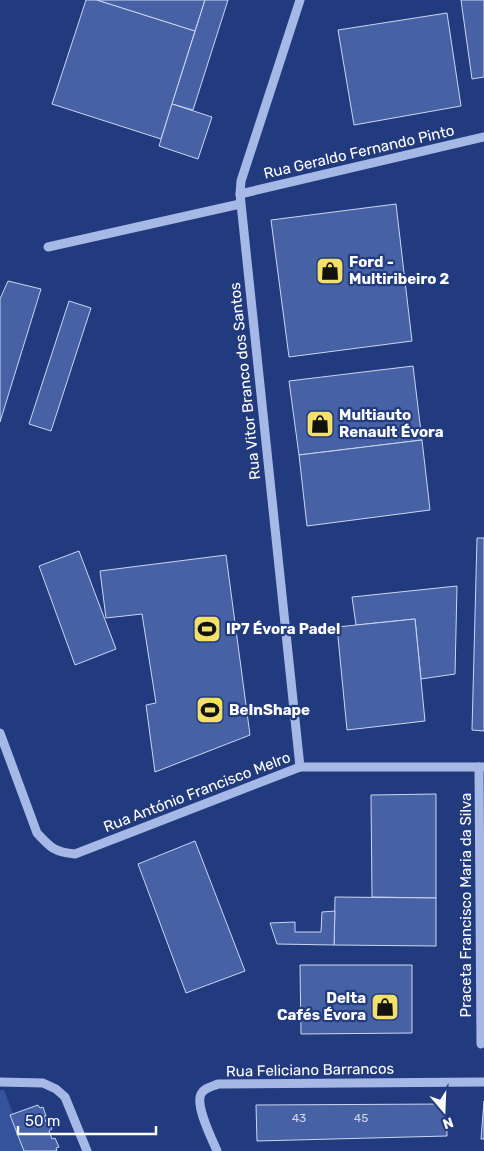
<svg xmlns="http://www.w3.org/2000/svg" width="484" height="1151" viewBox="0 0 484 1151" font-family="Rubik,sans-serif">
  <rect width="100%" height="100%" fill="#223b7e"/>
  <polygon fill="#35539c" points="0,1090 4,1090 13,1114 10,1116 24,1151 0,1151"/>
  <g fill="#4662a5" stroke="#c9d6f5">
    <polygon points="86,0 97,0 195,31 161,139 52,104"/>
    <polygon points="97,0 205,0 195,31"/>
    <polygon points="205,0 228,0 193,110 172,104"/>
    <polygon points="461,0 484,0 484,77 472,79"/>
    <polygon points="447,13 461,106 354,125 338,30"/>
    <polygon points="172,104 212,117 198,159 159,146"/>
    <polygon points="396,204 412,341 289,357 271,220"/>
    <polygon points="8,281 41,289 0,422 0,299"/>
    <polygon points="69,301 91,308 51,431 29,424"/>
    <polygon points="413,366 422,440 299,455 289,381"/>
    <polygon points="422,440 430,510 307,526 299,455"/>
    <polygon points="477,538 484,538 484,731 472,730"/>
    <polygon points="79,551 116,649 75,665 39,566"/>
    <polygon points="226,555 250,735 155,772 146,705 156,703 142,614 106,618 100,571"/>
    <polygon points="457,586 455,674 421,679 415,619 356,625 352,597"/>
    <polygon points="415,619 425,721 347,730 337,627"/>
    <polygon points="436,794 436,898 372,897 371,795"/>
    <polygon points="195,841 245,971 186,993 138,864"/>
    <polygon points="335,897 436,898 436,946 334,945"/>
    <polygon points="335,911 334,945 277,944 270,923 295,922 295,932 321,932 322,912"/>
    <polygon points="300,965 412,965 412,1033 301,1034"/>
    <polygon points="484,1101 484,1139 481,1139"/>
    <polygon points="446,1104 447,1136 257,1141 256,1105"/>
    <polygon points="38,1105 40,1108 43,1107 46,1116 44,1116 46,1122 49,1121 52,1129 49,1131 52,1139 55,1138 59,1147 56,1148 57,1151 24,1151 10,1115"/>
  </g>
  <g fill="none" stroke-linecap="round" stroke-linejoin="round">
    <g stroke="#a6b9e6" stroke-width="9">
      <polyline points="300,0 241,181 240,194 300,767"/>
      <polyline points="240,194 484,137"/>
      <polyline points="48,247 240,204"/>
      <path d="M0 733 37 833C51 848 54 852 75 854L300 767H484"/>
      <polyline points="479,767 481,1044"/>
      <polyline points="0,1082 43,1083 56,1089 65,1097 87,1151"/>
      <path d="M217 1151C212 1139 195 1106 201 1094 204 1088 211 1087 218 1084L484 1082"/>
    </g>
  </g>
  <defs>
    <symbol id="shop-square" viewBox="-11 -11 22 22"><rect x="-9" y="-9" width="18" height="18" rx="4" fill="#f3e068" stroke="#223b7e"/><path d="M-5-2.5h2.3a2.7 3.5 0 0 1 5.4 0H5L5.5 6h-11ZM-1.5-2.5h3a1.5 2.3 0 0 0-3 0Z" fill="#111"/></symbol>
    <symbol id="stadium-square" viewBox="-11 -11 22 22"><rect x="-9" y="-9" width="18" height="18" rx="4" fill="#f3e068" stroke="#223b7e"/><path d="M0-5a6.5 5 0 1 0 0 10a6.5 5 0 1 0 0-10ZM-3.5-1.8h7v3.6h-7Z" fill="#111"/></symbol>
  </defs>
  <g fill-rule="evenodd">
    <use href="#shop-square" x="314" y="255" width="32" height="32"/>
    <use href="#shop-square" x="304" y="408" width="32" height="32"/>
    <use href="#stadium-square" x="191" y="613" width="32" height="32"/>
    <use href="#stadium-square" x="194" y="694" width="32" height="32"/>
    <use href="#shop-square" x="369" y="991" width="32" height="32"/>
  </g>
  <g text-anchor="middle" stroke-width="4.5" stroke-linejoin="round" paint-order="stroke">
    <g font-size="12" fill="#d1d8e8">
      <text x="299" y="1122">43</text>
      <text x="361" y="1122">45</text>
    </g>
    <g font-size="15" fill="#fff" stroke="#223b7e">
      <text transform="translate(359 152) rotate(-13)" y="5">Rua Geraldo Fernando Pinto</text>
      <text transform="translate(245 381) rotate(-96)" y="5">Rua Vitor Branco dos Santos</text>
      <text transform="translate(197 792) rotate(-21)" y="5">Rua António Francisco Melro</text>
      <text transform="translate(466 905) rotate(-90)" y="5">Praceta Francisco Maria da Silva</text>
      <text transform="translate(310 1070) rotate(-1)" y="5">Rua Feliciano Barrancos</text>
    </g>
    <g font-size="15" font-weight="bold" fill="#fff" stroke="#223b7e" text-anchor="start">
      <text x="349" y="267">Ford -<tspan x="349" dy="17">Multiribeiro 2</tspan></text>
      <text x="339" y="420">Multiauto<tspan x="339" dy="17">Renault Évora</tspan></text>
      <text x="226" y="634">IP7 Évora Padel</text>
      <text x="229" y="715">BeInShape</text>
      <text x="366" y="1003" text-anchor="end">Delta<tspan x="366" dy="17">Cafés Évora</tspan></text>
    </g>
  </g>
  <g transform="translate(444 1111) rotate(161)" stroke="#223b7e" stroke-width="4" paint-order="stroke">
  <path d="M0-4L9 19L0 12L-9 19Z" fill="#ffffff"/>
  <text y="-8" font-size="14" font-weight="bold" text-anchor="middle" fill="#ffffff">N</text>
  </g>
  <path d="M18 1126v8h138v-8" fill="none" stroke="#ffffff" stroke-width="2.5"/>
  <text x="25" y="1126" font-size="15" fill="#ffffff" stroke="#223b7e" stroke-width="4" paint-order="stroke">50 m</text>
</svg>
